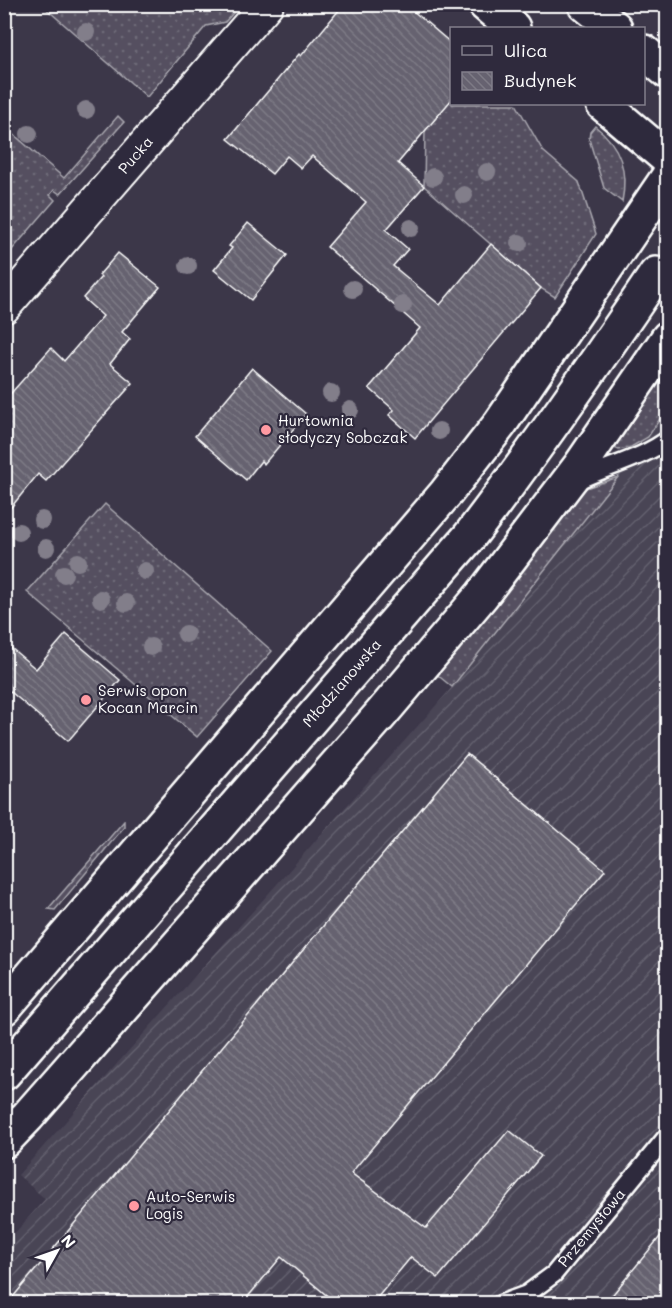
<svg xmlns="http://www.w3.org/2000/svg" width="672" height="1308" viewBox="0 0 672 1308" font-family="Mali,sans-serif">
  <defs>
    <pattern id="industrial-furrows" width="10" height="10" patternUnits="userSpaceOnUse" patternTransform="scale(1.5)"><rect width="10" height="10" fill="#494455"/><path d="M-1 1l2-2M0 10L10 0M9 11l2-2" fill="none" stroke="#64606e"/></pattern>
    <pattern id="grass-dots" width="8" height="8" patternUnits="userSpaceOnUse" patternTransform="scale(1.5)"><rect width="8" height="8" fill="#555060"/><path d="M2 2h.1M6 6h.1" fill="none" stroke="#6e6a78" stroke-width="1.8" stroke-linecap="round"/></pattern>
    <pattern id="building-back-hatch" width="6" height="6" patternUnits="userSpaceOnUse" patternTransform="scale(1.5)"><rect width="6" height="6" fill="#666270"/><path d="M-1 5l2 2M0 0l6 6M5-1l2 2" fill="none" stroke="#7d7a85"/></pattern>
  </defs>
  <rect width="100%" height="100%" fill="#3c3749"/>
  <filter id="ink" filterUnits="userSpaceOnUse"><feTurbulence type="fractalNoise" baseFrequency=".0167" numOctaves="2"/><feDisplacementMap in="SourceGraphic" scale="12" xChannelSelector="R" yChannelSelector="G"/><feConvolveMatrix kernelMatrix="1 2 1 2 8 2 1 2 1" color-interpolation-filters="sRGB"/></filter>
  <g filter="url(#ink)">
    <polygon fill="url(#industrial-furrows)" points="667,408 667,1303 5,1304 5,1244 45,1199 18,1175 448,692 648,437"/>
    <g fill="url(#grass-dots)" stroke="#aaa8b0" stroke-width="1.5">
      <polygon points="42,5 240,5 225,22 206,26 147,97"/>
      <polygon points="451,99 452,104 516,104 543,151 579,182 596,234 555,297 542,289 424,186 425,131"/>
      <polygon points="118,116 124,122 60,194 54,190 50,195 55,200 5,258 5,127 64,178"/>
      <path d="M595 126C621 146 628 171 622 202L604 188 589 139 590 132Z"/>
      <polygon points="667,370 667,408 648,437 631,447 619,450 614,448"/>
      <polygon points="618,477 452,687 435,673 512,580 577,497 586,488"/>
      <polygon points="105,504 272,651 197,737 27,592"/>
      <polygon points="124,821 124,827 55,910 48,909"/>
    </g>
    <g fill="url(#building-back-hatch)" stroke="#fff" stroke-width="1.5">
      <polygon points="344,4 405,4 452,44 452,99 398,163 424,186 386,230 408,249 393,266 440,305 491,244 541,288 415,438 389,415 394,410 369,388 420,328 327,247 366,202 312,156 301,168 287,156 272,174 228,139 299,54 301,56"/>
      <polygon points="248,223 287,255 251,300 214,270 232,248 229,246"/>
      <polygon points="118,253 160,287 122,332 130,339 110,364 133,383 46,481 38,474 4,516 4,401 51,348 64,361 103,316 83,298 101,277 99,275"/>
      <polygon points="252,368 306,414 264,464 261,461 246,480 195,436"/>
      <polygon points="66,634 120,680 68,741 4,686 4,642 36,669"/>
      <polygon points="467,754 605,870 351,1173 426,1228 509,1130 541,1156 438,1278 411,1257 372,1304 337,1304 281,1257 242,1304 7,1304"/>
      <polygon points="668,1227 668,1304 605,1304"/>
    </g>
    <g fill="none" stroke-linecap="round" stroke-linejoin="round">
      <defs>
        <g id="service">
          <path d="M577 481C605 467 644 458 668 439"/>
          <path id="s1" d="M500 1304 527 1294 554 1274 668 1135"/>
        </g>
        <g id="minor">
          <path id="s2" d="M4 307 267 4"/>
        </g>
        <g id="secondary">
          <polyline points="4,1008 446,493 500,424 668,177"/>
          <path id="s3" d="M4 1073 469 537C535 451 596 363 656 274"/>
          <polyline points="4,1141 28,1116 382,713 482,595 580,466 668,338"/>
        </g>
        <g id="primary">
          <polyline points="485,4 513,28"/>
          <polyline points="585,4 615,28"/>
          <polyline points="644,52 668,72"/>
          <polyline points="603,104 668,159"/>
        </g>
      </defs>
      <use href="#service" stroke="#fff" stroke-width="21"/>
      <use href="#minor" stroke="#fff" stroke-width="36"/>
      <use href="#secondary" stroke="#fff" stroke-width="38"/>
      <use href="#primary" stroke="#fff" stroke-width="38"/>
      <use href="#service" stroke="#2f2a3d" stroke-width="16"/>
      <use href="#minor" stroke="#2f2a3d" stroke-width="32"/>
      <use href="#secondary" stroke="#2f2a3d" stroke-width="33"/>
      <use href="#primary" stroke="#2f2a3d" stroke-width="33"/>
    </g>
    <g fill="#827e8a">
      <circle cx="86" cy="32" r="9"/>
      <circle cx="86" cy="110" r="9"/>
      <circle cx="29" cy="134" r="9"/>
      <circle cx="487" cy="172" r="9"/>
      <circle cx="433" cy="177" r="9"/>
      <circle cx="464" cy="195" r="9"/>
      <circle cx="411" cy="228" r="9"/>
      <circle cx="519" cy="243" r="9"/>
      <circle cx="188" cy="266" r="9"/>
      <circle cx="353" cy="289" r="9"/>
      <circle cx="403" cy="305" r="9"/>
      <circle cx="331" cy="393" r="9"/>
      <circle cx="350" cy="410" r="9"/>
      <circle cx="439" cy="431" r="9"/>
      <circle cx="42" cy="520" r="9"/>
      <circle cx="19" cy="532" r="9"/>
      <circle cx="46" cy="548" r="9"/>
      <circle cx="78" cy="562" r="9"/>
      <circle cx="145" cy="571" r="9"/>
      <circle cx="64" cy="574" r="9"/>
      <circle cx="101" cy="599" r="9"/>
      <circle cx="126" cy="603" r="9"/>
      <circle cx="186" cy="634" r="9"/>
      <circle cx="151" cy="647" r="9"/>
    </g>
  </g>
  <g fill="#ff9aa2" stroke="#2f2a3d" stroke-width="2">
    <circle cx="266" cy="430" r="6"/>
    <circle cx="86" cy="700" r="6"/>
    <circle cx="134" cy="1206" r="6"/>
  </g>
  <g text-anchor="middle" stroke-width="4.5" stroke-linejoin="round" paint-order="stroke">
    <g font-size="15" fill="#fff" stroke="#2f2a3d">
      <text dy="5" stroke="none"><textPath href="#s2" startOffset="201">Pucka</textPath></text>
      <text dy="5" stroke="none"><textPath href="#s3" startOffset="516">Młodzianowska</textPath></text>
      <text dy="5" stroke="none"><textPath href="#s1" startOffset="122">Przemysłowa</textPath></text>
    </g>
    <g font-size="15" fill="#fff" stroke="#2f2a3d" text-anchor="start">
      <text x="278" y="426">Hurtownia<tspan x="278" dy="17">słodyczy Sobczak</tspan></text>
      <text x="98" y="696">Serwis opon<tspan x="98" dy="17">Kocan Marcin</tspan></text>
      <text x="146" y="1202">Auto-Serwis<tspan x="146" dy="17">Logis</tspan></text>
    </g>
  </g>
  <rect width="672" height="1308" fill="none" stroke="#2f2a3d" stroke-width="24"/>
  <rect x="12" y="12" width="648" height="1284" fill="none" stroke="#fff" stroke-width="2" filter="url(#ink)"/>
  <rect x="450" y="27" width="195" height="78" fill="#2f2a3d" stroke="#827f8b" stroke-width="1.5"/>
  <rect x="462" y="46" width="30" height="9" fill="#2f2a3d" stroke="#827f8b" stroke-width="1.5"/>
  <text x="504" y="57" font-size="18" fill="#ffffff">Ulica</text>
  <rect x="462" y="72" width="30" height="18" fill="url(#building-back-hatch)" stroke="#827f8b" stroke-width="1.5"/>
  <text x="504" y="87" font-size="18" fill="#ffffff">Budynek</text>
  <g transform="translate(57 1251) rotate(50)" stroke="#2f2a3d" stroke-width="4.5" paint-order="stroke">
  <path d="M0-4.5L10 22L0 15L-10 22Z" fill="#ffffff"/>
  <text y="-9" font-size="16" font-weight="bold" text-anchor="middle" fill="#ffffff">N</text>
  </g>
</svg>
